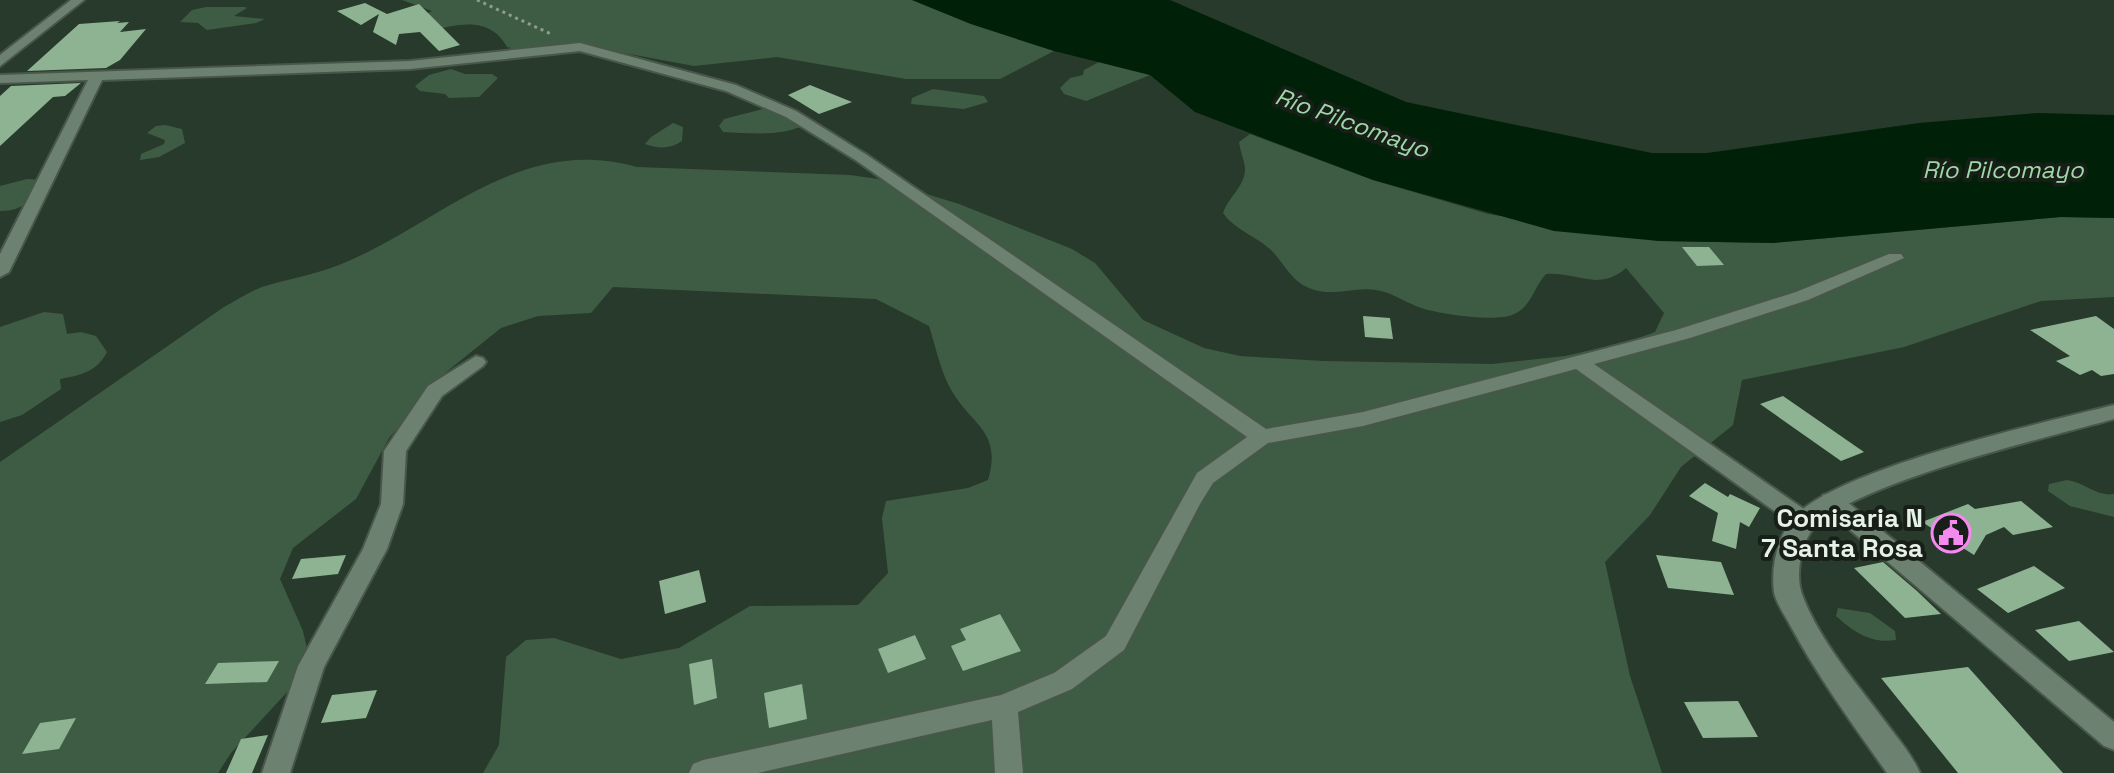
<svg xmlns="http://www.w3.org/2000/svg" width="2114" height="773" viewBox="0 0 2114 773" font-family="'Space Grotesk',sans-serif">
  <rect width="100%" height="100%" fill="#283a2b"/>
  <g fill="#3e5c43">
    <path d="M402 0H912L971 24 1054 51 1000 79H906L777 57 694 66 592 47 516 49 507 47C490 16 458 24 431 31L422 16 432 11Z"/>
    <polygon points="206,7 245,7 247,8 234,16 265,19 256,23 207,30 198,23 180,22 192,10"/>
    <polygon points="1099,62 1150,75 1086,101 1064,94 1060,88 1070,78 1083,75 1084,70"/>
    <polygon points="451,69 465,74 492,74 498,78 479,97 449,98 445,94 420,91 415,86 429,75"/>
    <polygon points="933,89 984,96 988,102 964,109 911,104 912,98"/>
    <path d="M778 105 790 107 806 118 804 125C780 137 749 133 723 132L719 126 724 119Z"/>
    <path d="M673 123 683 127 682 141C670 149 659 149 645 144L651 137Z"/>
    <polygon points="165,125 182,129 185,143 159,157 140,160 141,154 164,144 165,140 147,133 156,126"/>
    <path d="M1250 134 1373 180 1488 214 1659 241 1773 243 2061 217 2114 218V297L2041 301 1904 347 1742 380 1733 425 1681 467 1650 515 1605 562 1630 676 1662 773H483L499 745 506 657 526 640 554 638 621 659 679 648 750 606 858 605 888 573 882 518 886 501 968 488 988 480C1003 429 969 425 949 386 940 368 935 345 929 326L876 299 613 287 591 313 538 316 501 328 445 373 389 438 356 499 293 548 280 579 303 631 311 666 231 753 218 773H0V462L224 307C237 300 249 292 262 287 287 279 314 275 339 265 441 224 517 134 637 167L850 175 878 179 959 204 1072 249 1095 263 1143 320 1204 348 1240 356 1323 361 1492 364 1565 356 1628 342 1655 332 1664 313 1626 268C1598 292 1579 272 1546 274 1533 288 1532 307 1512 315 1493 322 1440 314 1421 308 1406 303 1392 292 1376 290 1353 286 1333 298 1309 288 1291 281 1284 263 1271 250 1256 236 1235 230 1223 213 1229 196 1246 185 1245 168 1244 159 1240 151 1239 142Z"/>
    <path d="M27 179 43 180C30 200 25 211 0 211V186Z"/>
    <path d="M44 312 63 314 67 334 81 332 96 336 107 352C97 372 81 375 60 379L61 389 22 415 0 422V327Z"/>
    <path d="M2067 480C2084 482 2097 497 2114 494V517L2070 506 2048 491 2049 484Z"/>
    <path d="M1838 608 1870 613 1895 631 1896 640C1870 644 1854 632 1836 616Z"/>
  </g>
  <polygon fill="#002108" points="912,0 1170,0 1406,102 1652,153 1707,153 1919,123 2037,113 2114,115 2114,218 2061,217 1773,243 1659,241 1554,231 1373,180 1195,112 1150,75 1054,51 971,24"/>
  <g fill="#8eb393">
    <polygon points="365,3 387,14 419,4 460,45 439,51 420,32 399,34 396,45 373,32 379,14 361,25 337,11"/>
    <polygon points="120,21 117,23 129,22 120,32 146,29 120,60 106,68 27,71 79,24"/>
    <polygon points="81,83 65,96 53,97 0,146 0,96 11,86"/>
    <polygon points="810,85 852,102 819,114 788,95"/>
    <polygon points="1682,247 1709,247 1724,265 1697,266"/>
    <polygon points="1363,316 1390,318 1393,339 1365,337"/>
    <polygon points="2096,316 2114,329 2114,374 2101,376 2092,370 2080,375 2056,361 2070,356 2030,330"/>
    <polygon points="1783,396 1864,452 1841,461 1760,404"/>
    <polygon points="1705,483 1728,497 1730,494 1760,508 1749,527 1740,522 1736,549 1712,541 1718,513 1689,496"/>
    <polygon points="2021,501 2053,527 2013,535 2004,527 1986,535 1974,555 1922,522 1968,504 1975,509"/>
    <polygon points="346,555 338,574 292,579 301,559"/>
    <polygon points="1656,555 1721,562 1734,595 1668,588"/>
    <polygon points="1883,562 1917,591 1941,614 1905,618 1854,568"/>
    <polygon points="2034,566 2065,588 2008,613 1977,589"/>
    <polygon points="699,570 706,602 665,614 659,581"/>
    <polygon points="1000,614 1021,651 963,671 951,646 966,640 960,629"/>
    <polygon points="2079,621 2114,652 2069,661 2035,630"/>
    <polygon points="915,635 926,659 888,673 878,649"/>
    <polygon points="712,659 717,698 694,705 689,664"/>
    <polygon points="279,661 267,682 205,684 218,663"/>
    <polygon points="1968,667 2063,773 1958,773 1881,678"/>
    <polygon points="802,684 807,719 769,728 764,693"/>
    <polygon points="377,690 366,718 321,723 332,695"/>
    <polygon points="1738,701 1758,737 1703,738 1684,702"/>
    <polygon points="76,718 59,749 22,754 40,723"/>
    <polygon points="268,735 252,773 226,773 241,739"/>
  </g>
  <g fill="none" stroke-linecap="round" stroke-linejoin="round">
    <defs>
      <g id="minor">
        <polygon points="71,0 84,0 0,66 0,55"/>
        <polygon points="580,43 736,85 796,111 867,155 1266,429 1363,412 1676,330 1796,292 1889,254 1901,254 1904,258 1808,300 1690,338 1594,364 1814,516 1817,522 1814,528 1806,530 1798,528 1576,369 1363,426 1268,443 1213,483 1200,504 1124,650 1072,689 1018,712 1023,773 995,773 992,720 758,773 689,773 693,764 703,760 1001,695 1054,673 1106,636 1197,473 1247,437 857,161 786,117 726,91 580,51 410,69 102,80 9,272 0,277 0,254 88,80 0,83 0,75 410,61"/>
        <polygon points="476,356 483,358 486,362 483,366 442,396 406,451 403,504 387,549 324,667 290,773 262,773 298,666 363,549 381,504 384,451 428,386"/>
        <polygon points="1831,493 1839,495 2114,722 2114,750 2104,746 1823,507 1820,501 1823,495"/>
      </g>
      <path id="tertiary" d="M2114 405V419C2054 436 1841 485 1810 533 1800 550 1795 578 1803 597 1822 645 1860 687 1890 728 1901 742 1913 757 1920 773H1887C1853 725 1818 677 1790 625 1785 615 1776 603 1774 592 1771 569 1776 542 1790 522 1827 470 2046 422 2114 405Z"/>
    </defs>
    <use href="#minor" stroke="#48574a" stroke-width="4"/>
    <use href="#tertiary" stroke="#48574a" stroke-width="4"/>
    <polyline stroke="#8d9c8f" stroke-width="3" stroke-dasharray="3 4" stroke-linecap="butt" points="477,0 551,34"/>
    <use href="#minor" fill="#6d8170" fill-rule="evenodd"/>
    <use href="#tertiary" fill="#6d8170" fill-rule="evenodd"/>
  </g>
  <defs>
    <symbol id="civic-ring" viewBox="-11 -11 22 22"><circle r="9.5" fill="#171f18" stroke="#f489f0" stroke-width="1.5"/><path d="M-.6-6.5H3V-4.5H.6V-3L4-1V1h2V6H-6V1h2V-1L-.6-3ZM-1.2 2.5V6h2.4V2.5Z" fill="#f489f0"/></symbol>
  </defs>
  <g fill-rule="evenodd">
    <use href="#civic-ring" x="1929" y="511" width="44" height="44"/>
  </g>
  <g text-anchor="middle" stroke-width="8" stroke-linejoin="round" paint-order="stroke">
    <g font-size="24" font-style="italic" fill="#9ed8a6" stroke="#171f18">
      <text transform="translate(1352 123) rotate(20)" y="8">Río Pilcomayo</text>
      <text x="2003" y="178">Río Pilcomayo</text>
    </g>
    <g font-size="26" font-weight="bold" fill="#e6f1e7" stroke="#171f18" text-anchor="end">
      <text x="1923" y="527">Comisaria N<tspan x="1923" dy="30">7 Santa Rosa</tspan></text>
    </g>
  </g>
</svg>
